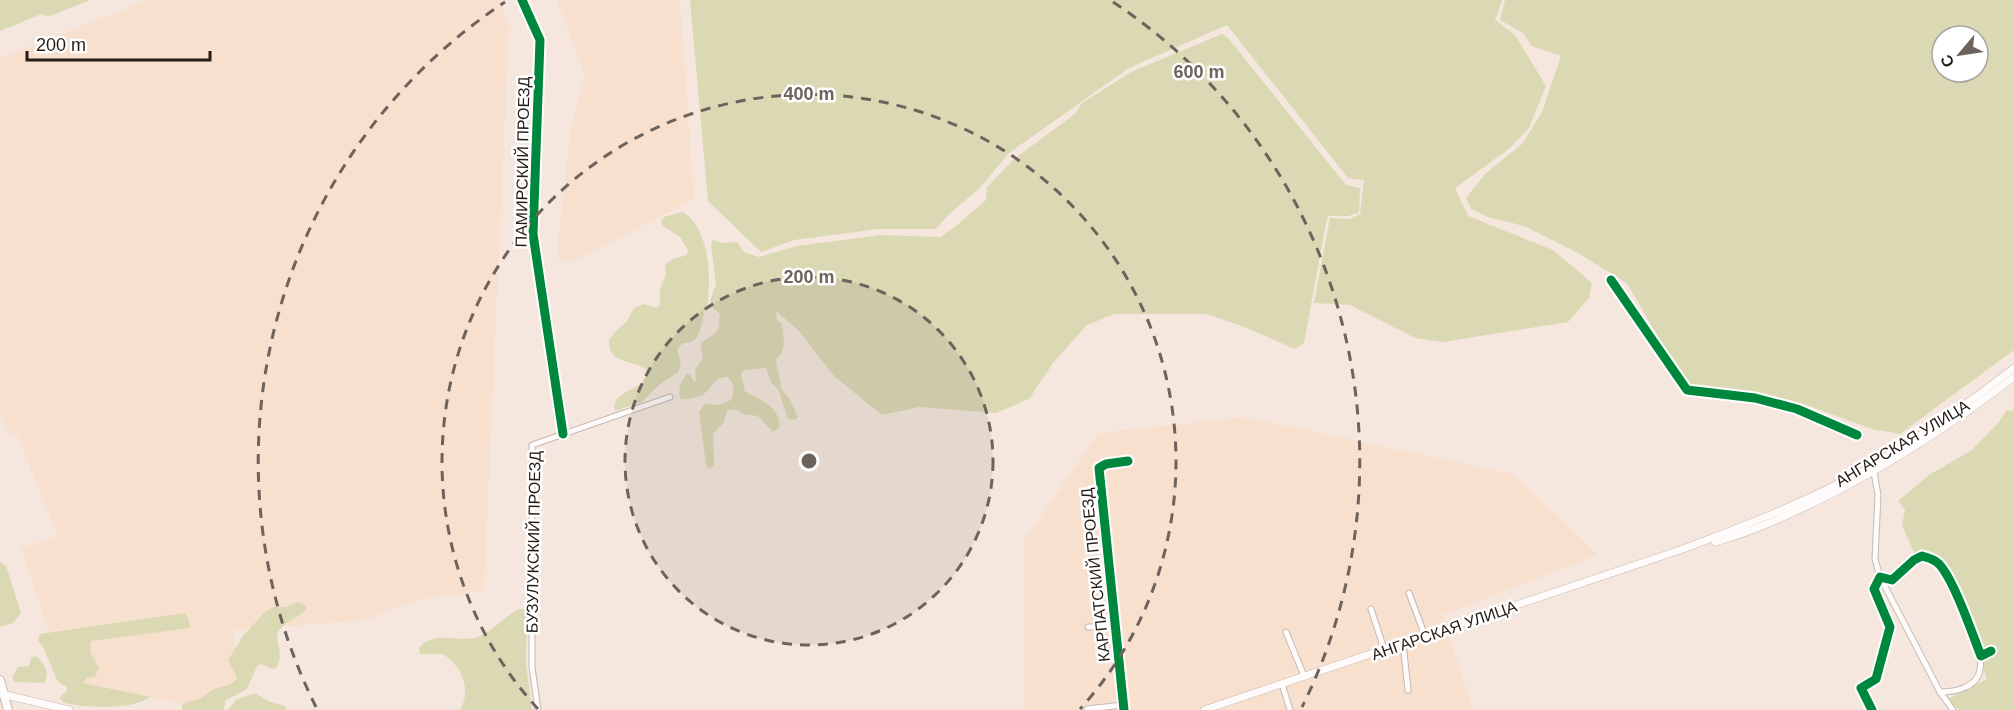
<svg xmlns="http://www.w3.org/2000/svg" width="2014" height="710" viewBox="0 0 2014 710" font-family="Arial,sans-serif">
  <rect width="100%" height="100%" fill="#f5e7dd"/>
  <g fill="#f8e0cf">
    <polygon points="147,0 498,0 509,25 484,591 423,599 388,610 371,620 233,630 241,689 208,710 83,683 83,643 48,631 21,548 58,536 17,435 10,436 0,412 0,58"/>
    <polygon points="557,0 680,0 694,199 574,261 559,261 557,252 570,134 585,76"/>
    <polygon points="1245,417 1513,474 1598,555 1443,615 1473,710 1024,710 1024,541 1098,433"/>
  </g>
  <g fill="#dad9b3" fill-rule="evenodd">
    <polygon points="0,0 90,0 48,17 41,14 0,31"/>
    <polygon points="690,0 1502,0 1495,20 1515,35 1546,86 1529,128 1510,148 1455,188 1468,216 1553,250 1592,283 1589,298 1568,322 1443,342 1415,338 1350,305 1314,303 1330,218 1349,219 1360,214 1364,180 1348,178 1227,25 1129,68 1009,153 980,188 949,214 936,229 879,229 794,240 761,252 708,201"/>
    <path d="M1505 0H2014V350L1900 434 1872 429 1801 403 1755 392 1690 386 1661 342 1627 283 1576 252 1524 226 1488 217 1471 209 1466 198 1486 173 1522 144 1542 112 1561 56 1532 46 1523 33 1500 20ZM1942 36H1978V72H1942Z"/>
    <path d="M1222 34 1228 38 1346 185 1360 188 1359 212 1349 216H1328L1325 228 1304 343 1295 349 1247 328 1207 314H1114L1087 325 1053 363 1029 399 996 413 919 407 882 415 834 376 798 330 776 311 777 320 782 324C783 338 788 349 776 359 777 370 781 379 781 389L789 398 798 417 795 420 788 419 779 391 771 382 766 368 744 370 741 374 745 392C760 399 782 408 779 428L773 432 758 416 743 414 734 409 727 410 724 422 713 434 714 465 710 469 708 468 706 464 699 412 705 404 719 405 731 400C735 392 734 383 728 377 713 377 712 388 705 393 699 397 687 400 681 399 677 391 681 380 687 374H690L693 381H696L695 369 703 358C696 335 711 342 718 329 720 325 719 319 720 314L713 308 710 301 716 284 711 246 713 240 724 243 737 242 744 252 759 257 797 246 881 235 940 237 955 227 986 200 987 187 1014 159 1075 114 1082 103 1131 72Z"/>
    <path d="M683 212C708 227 711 273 708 299 708 305 704 310 703 317 701 328 699 344 683 343L677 349 681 363 678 372 659 385 642 402 615 411 614 406C620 385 646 393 647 370 633 359 608 365 609 340L615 332 627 321 634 308 643 304 657 308 660 305V289L666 275 665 265 673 259 687 255 688 250 680 237 663 226 661 221 664 217Z"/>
    <polygon points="2014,409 2014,710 1960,710 1946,700 1987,679 1983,668 1983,652 1945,566 1929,555 1916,556 1902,526 1905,510 1898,501 1929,475 1972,450 1998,423 2007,410 2012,411"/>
    <polygon points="0,562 6,566 21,613 13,623 0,627"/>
    <path d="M298 602 305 605 307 608C298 620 286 618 277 634 277 646 284 657 276 668L272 669 261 664 257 666 247 689 226 700 223 710H182V705C188 700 195 701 201 698 206 695 209 691 214 689 224 685 230 687 237 678L228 660 243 636 266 611 274 607H286Z"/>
    <path d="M519 609H525L527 613 526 664 532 710H460C472 690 462 666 443 654H420L419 648C433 630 455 642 474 638 491 634 504 616 519 609Z"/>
    <path d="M184 613 188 617 190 628 91 641 90 652 99 668 95 677 87 678 83 683 150 697C133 710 89 708 64 703L61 700 60 697 67 691V687L58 682 43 647 38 640 40 634Z"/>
    <path d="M36 656C44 664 51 672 44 683L14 682 12 677 18 667 29 666 31 658Z"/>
    <polygon points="255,693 268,701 285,706 287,710 228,710 236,700"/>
  </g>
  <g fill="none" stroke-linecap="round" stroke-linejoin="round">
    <defs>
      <g id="minor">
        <polyline points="522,0 540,40 533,234 563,434"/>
        <polyline points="1611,280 1687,390 1755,398 1797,409 1857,435"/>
        <polyline points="1874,472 1878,495 1875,559 1880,577 1940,692 1953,710"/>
        <polyline points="1409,593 1425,636"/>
        <polyline points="1371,609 1384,649"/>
        <polyline points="1088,627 1115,626"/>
        <polyline points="1286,632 1304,676"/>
        <polyline points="1403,643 1408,690"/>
        <polyline points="1282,684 1290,710"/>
        <path d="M1940 692C1954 692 1977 688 1980 670 1981 666 1980 661 1981 656"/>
        <polyline points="1087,709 1123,705"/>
        <polyline points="538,710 532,667 532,445 670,397"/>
        <polyline points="1124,710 1099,468 1106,464 1128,461"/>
        <path d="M1872 710 1861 688 1876 679 1890 627 1874 589 1880 577 1892 580 1914 560 1922 556C1928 558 1934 559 1939 564 1954 580 1972 633 1981 656L1991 651"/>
      </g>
      <g id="secondary">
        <path d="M1715 542C1756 531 1795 512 1833 493 1897 460 1957 421 2014 377"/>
        <polyline points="2,694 69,710"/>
        <path d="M1204 710 1683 549C1747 525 1812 500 1871 466 1921 436 1968 404 2014 368"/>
      </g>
      <polyline id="primary" points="0,680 8,710"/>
    </defs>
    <use href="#minor" stroke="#c5b9b2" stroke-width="7"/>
    <use href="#secondary" stroke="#c5b9b2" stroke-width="8"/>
    <use href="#primary" stroke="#c5b9b2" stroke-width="10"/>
    <use href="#minor" stroke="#fefbfa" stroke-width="5"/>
    <use href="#secondary" stroke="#fefbfa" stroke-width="7"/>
    <use href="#primary" stroke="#fefbfa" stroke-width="8"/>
    <defs>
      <g id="cycleway">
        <polyline points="522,0 540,40 533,234 563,434"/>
        <polyline points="1611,280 1687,390 1755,398 1797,409 1857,435"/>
        <polyline points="1124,710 1099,468 1106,464 1128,461"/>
        <path d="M1872 710 1861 688 1876 679 1890 627 1874 589 1880 577 1892 580 1914 560 1922 556C1928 558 1934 559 1939 564 1954 580 1972 633 1981 656L1991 651"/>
      </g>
    </defs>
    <use href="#cycleway" stroke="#fff" stroke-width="13"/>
    <use href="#cycleway" stroke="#00873e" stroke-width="9"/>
  </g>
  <circle cx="809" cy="461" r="184" fill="#6e635c" fill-opacity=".12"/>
  <g fill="none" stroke="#6e635c" stroke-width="3" stroke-dasharray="10 8">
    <circle cx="809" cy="461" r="184"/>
    <path d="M538 709A367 367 0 1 1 1080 709"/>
    <path d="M316 707A551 551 0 0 1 505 2M1113 2A551 551 0 0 1 1302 707"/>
  </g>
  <g text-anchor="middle" stroke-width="5" stroke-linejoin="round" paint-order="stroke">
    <g font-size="16" fill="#251c16" stroke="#fff">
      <text transform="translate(522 162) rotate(-89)" y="6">ПАМИРСКИЙ ПРОЕЗД</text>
      <text transform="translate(1902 443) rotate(-31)" y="6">АНГАРСКАЯ УЛИЦА</text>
      <text transform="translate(533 542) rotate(-89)" y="6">БУЗУЛУКСКИЙ ПРОЕЗД</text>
      <text transform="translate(1095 575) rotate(-96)" y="6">КАРПАТСКИЙ ПРОЕЗД</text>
      <text transform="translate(1444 630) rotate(-19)" y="6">АНГАРСКАЯ УЛИЦА</text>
    </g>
  </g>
  <circle cx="809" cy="461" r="9" fill="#6e635c" stroke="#fff" stroke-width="3"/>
  <g font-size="18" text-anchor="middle" font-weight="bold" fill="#6e635c" stroke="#fff" stroke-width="5" stroke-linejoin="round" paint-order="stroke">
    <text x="1199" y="78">600 m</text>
    <text x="809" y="100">400 m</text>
    <text x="809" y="283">200 m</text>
  </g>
  <g transform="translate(1960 54) rotate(241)"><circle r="28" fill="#ffffff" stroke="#a8a4a2" stroke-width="1.5"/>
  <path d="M0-4.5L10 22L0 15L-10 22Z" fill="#6e635c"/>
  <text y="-9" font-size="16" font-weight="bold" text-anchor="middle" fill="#251c16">С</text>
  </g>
  <path d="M27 51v9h183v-9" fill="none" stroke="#251c16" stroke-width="3"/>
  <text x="36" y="51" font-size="18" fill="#251c16" stroke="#ffffff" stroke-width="4.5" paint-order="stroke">200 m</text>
</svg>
